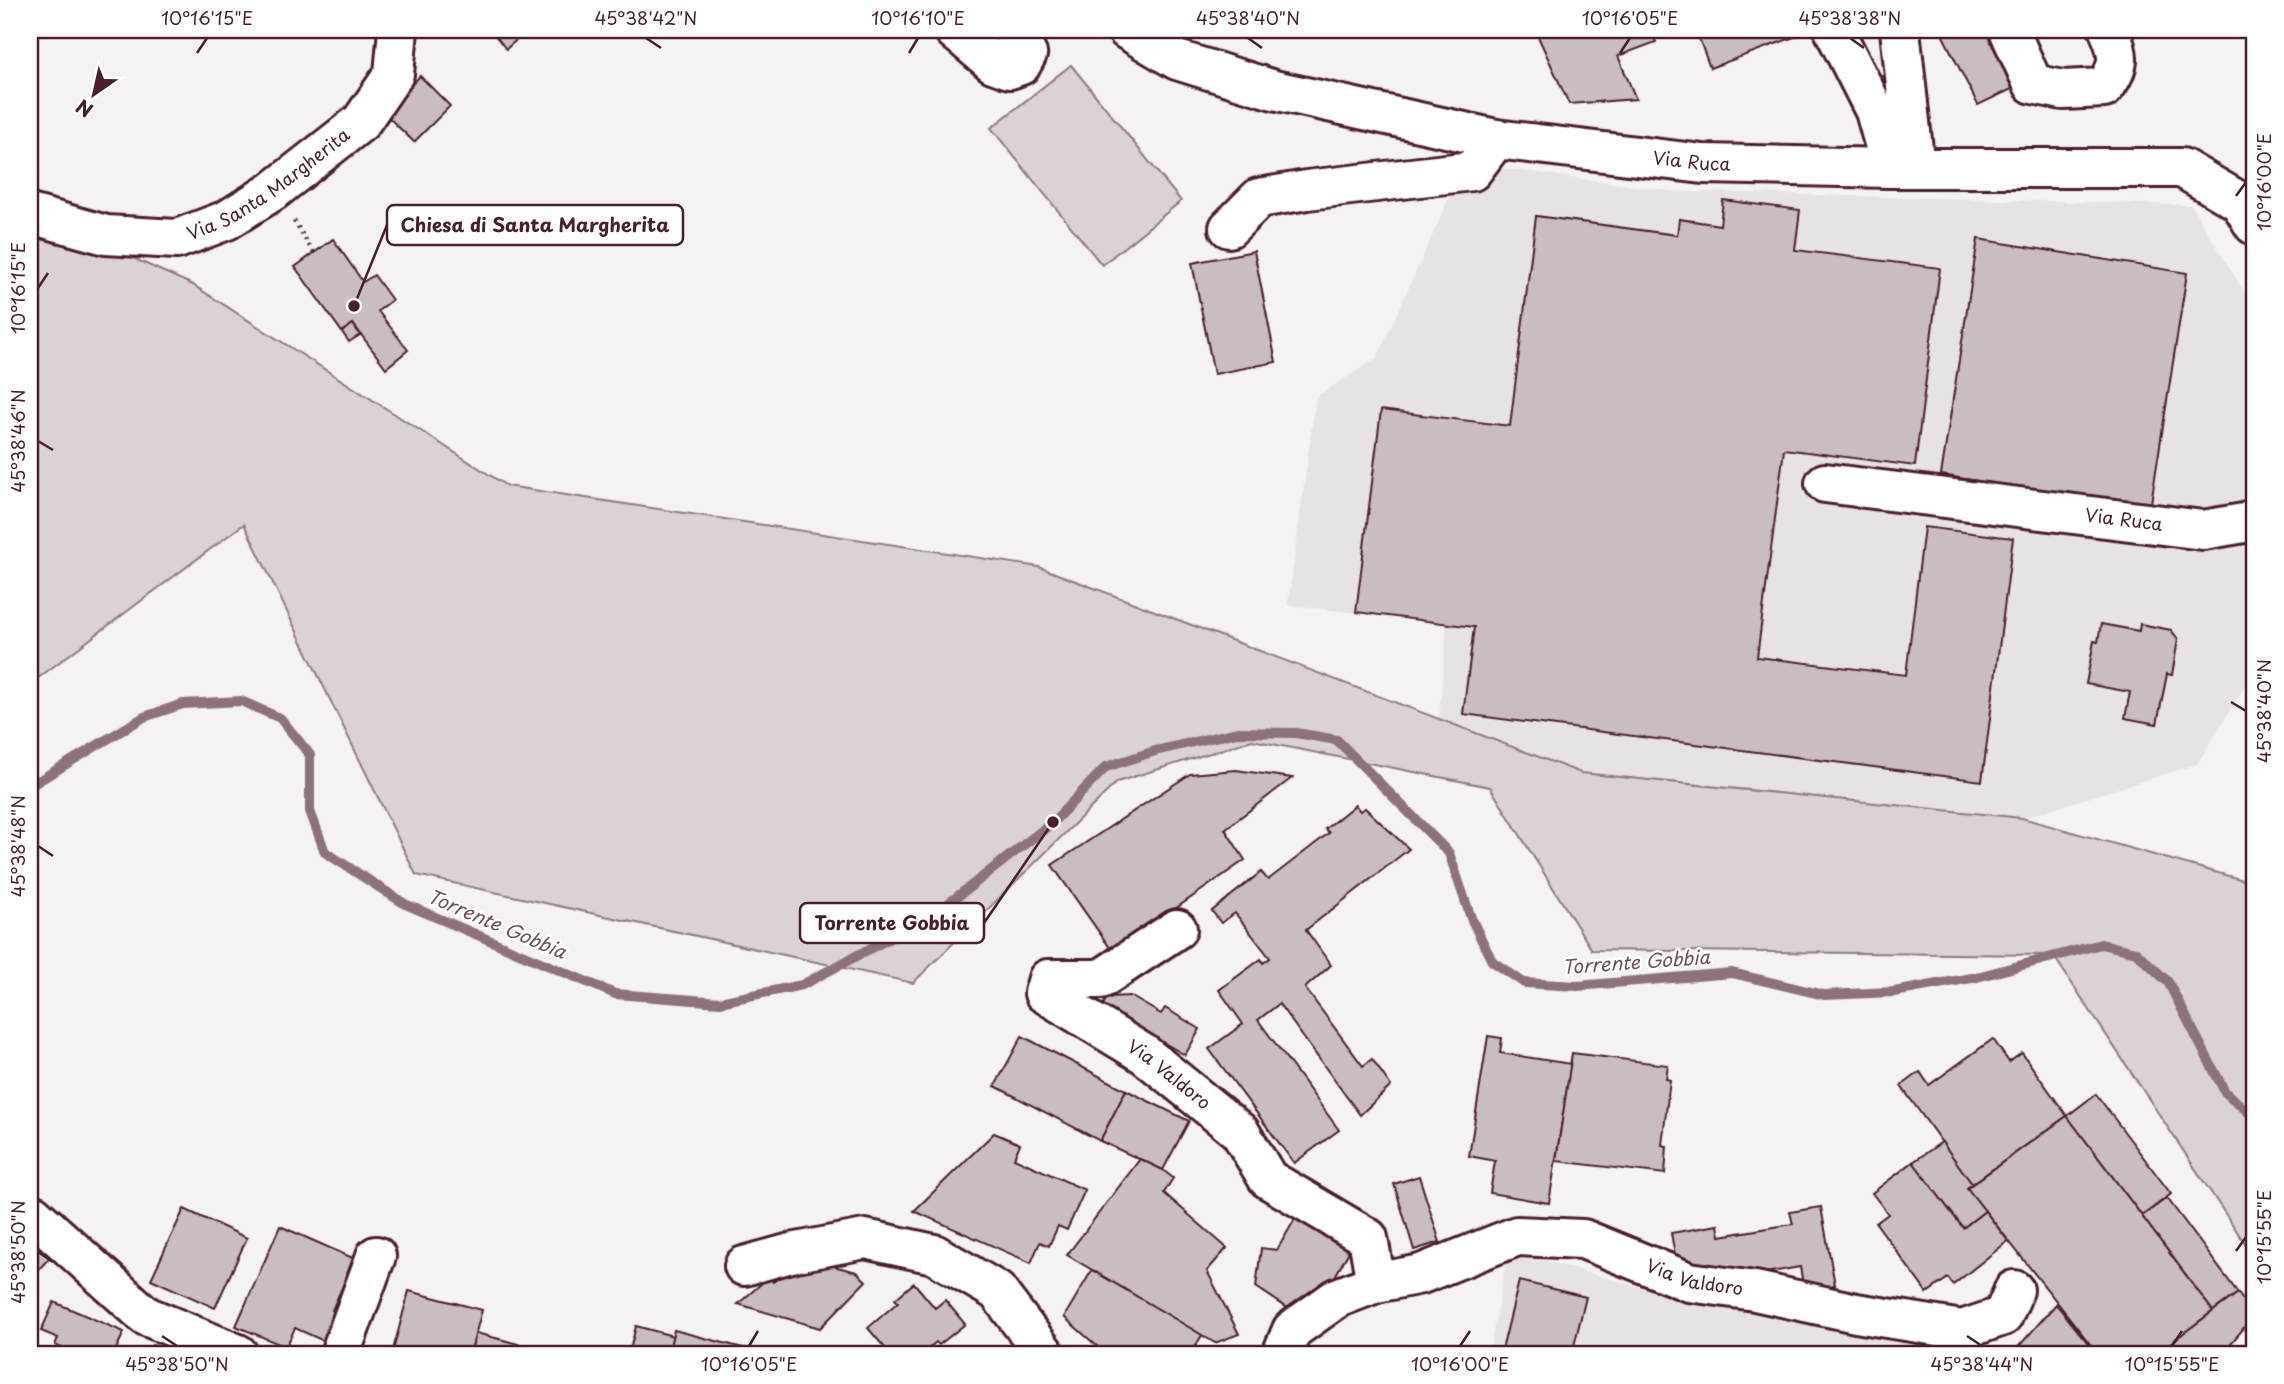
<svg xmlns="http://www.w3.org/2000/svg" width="2284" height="1384" viewBox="0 0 2284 1384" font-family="'Playpen Sans',sans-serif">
  <rect width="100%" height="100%" fill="#f4f2f2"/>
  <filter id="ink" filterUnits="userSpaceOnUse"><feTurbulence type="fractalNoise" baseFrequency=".0143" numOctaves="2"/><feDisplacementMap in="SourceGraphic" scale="14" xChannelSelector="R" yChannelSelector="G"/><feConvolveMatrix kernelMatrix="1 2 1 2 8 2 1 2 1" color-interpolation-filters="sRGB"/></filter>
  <g filter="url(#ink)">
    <g fill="#e7e2e3">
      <polygon points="1465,163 1671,191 2191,205 2254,308 2254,671 2197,764 2022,818 1581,773 1439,720 1447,623 1288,605 1316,397 1377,358"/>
      <polygon points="1508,1251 1695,1302 1776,1314 1996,1352 1999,1354 1489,1354"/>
    </g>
    <g fill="#dbd2d5" stroke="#927880" stroke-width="2">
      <polygon points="1071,65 1181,201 1102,265 991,128"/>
      <polygon points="30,212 193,285 507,486 1039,567 1581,773 2022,818 2254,883 2254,1257 2053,955 1592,950 1490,787 1252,740 1117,782 913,983 416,875 244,524 30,684"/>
    </g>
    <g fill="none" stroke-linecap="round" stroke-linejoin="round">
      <polyline stroke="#8d727a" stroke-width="10" points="30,786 144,717 183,704 241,701 280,718 310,755 310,811 325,852 405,904 615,994 720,1002 802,985 935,914 1053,822 1106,767 1155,751 1237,732 1296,733 1337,740 1449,853 1471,918 1492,961 1524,983 1577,986 1732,973 1824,995 1894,992 1977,977 2101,944 2136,952 2168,982 2225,1092 2254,1117"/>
    </g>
    <g fill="#cabdc1" stroke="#4a1f2b" stroke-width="2">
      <polygon points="491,30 528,30 506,49"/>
      <polygon points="1535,30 1651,30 1656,42 1618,56 1636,99 1569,104"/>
      <polygon points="1696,30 1798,30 1800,35 1710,68"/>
      <polygon points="1940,30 1985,30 2014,88 1978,105"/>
      <polygon points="420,76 450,106 414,142 384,113"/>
      <polygon points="1723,200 1800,210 1795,250 1940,268 1915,466 1784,449 1757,657 1906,675 1924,527 2013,538 1982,781 1463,714 1474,627 1356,612 1381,410 1510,426 1536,216 1677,235 1679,219 1720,225"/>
      <polygon points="333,239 363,282 374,275 392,300 378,311 408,350 386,368 353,324 342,332 295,267"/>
      <polygon points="1978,239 2187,273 2150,509 1941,475"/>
      <polygon points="1254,251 1276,362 1214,374 1192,263"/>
      <polygon points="353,324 360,335 349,342 342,332"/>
      <polygon points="2101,624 2139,631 2140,624 2171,630 2178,639 2172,675 2167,674 2157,724 2125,718 2130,692 2086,684 2094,641 2098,642"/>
      <polygon points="1236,770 1292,778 1225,829 1245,860 1113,952 1052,865 1190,774"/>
      <polygon points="1355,805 1360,811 1365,808 1409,849 1306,930 1331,965 1305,988 1363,1066 1372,1059 1391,1086 1360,1115 1279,1004 1258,1020 1339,1130 1294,1163 1209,1049 1243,1024 1219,990 1261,959 1263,963 1270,958 1235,913 1221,923 1212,911 1261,872 1268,880 1329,833 1325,829"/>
      <polygon points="1130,996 1161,1014 1165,1008 1200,1029 1185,1055 1154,1037 1152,1040 1100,1009 1108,997"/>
      <polygon points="1022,1036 1126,1090 1100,1141 995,1086"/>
      <polygon points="1488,1036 1502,1038 1500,1053 1571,1064 1549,1203 1490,1193 1495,1161 1469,1156"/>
      <polygon points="1993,1039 2009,1062 2022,1053 2067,1116 1972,1184 1901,1086 1920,1072 1929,1085"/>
      <polygon points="1572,1053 1668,1065 1666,1079 1670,1080 1662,1145 1667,1146 1665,1174 1556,1161"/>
      <polygon points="1126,1090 1189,1121 1163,1170 1100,1141"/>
      <polygon points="2096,1094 2171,1194 2142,1216 2067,1116"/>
      <polygon points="2067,1116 2213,1311 2156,1354 2098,1354 1967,1188"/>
      <polygon points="994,1133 1020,1144 1014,1158 1085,1190 1067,1230 1058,1226 1049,1246 1040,1242 1031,1263 914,1211"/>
      <polygon points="1942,1142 1972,1184 1967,1188 1985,1211 1963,1228 1913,1162"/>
      <polygon points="1140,1159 1163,1170 1173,1178 1164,1193 1227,1248 1207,1271 1239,1334 1215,1343 1067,1255"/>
      <polygon points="1913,1162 1963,1228 1985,1211 2008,1241 1953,1285 1948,1278 1927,1293 1876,1223 1888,1214 1872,1193"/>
      <polygon points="1419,1176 1440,1242 1414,1250 1394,1184"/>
      <polygon points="2167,1198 2238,1293 2213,1311 2142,1216"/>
      <polygon points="1821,1207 1835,1285 1804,1290 1800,1267 1725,1280 1710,1276 1708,1263 1685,1266 1676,1261 1671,1233 1718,1225 1720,1236 1793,1224 1790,1212"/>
      <polygon points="184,1209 247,1238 215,1308 151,1279"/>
      <polygon points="1299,1212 1352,1246 1333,1280 1289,1309 1256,1287 1261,1248 1277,1250"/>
      <polygon points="280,1226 355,1259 332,1310 339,1312 326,1342 295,1328 286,1347 236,1326"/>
      <polygon points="30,1239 50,1257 30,1279"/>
      <polygon points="825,1264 857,1272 866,1281 820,1328 738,1304 770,1276 773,1282 791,1269"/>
      <polygon points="1092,1270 1202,1335 1191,1354 1110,1354 1098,1347 1064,1317"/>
      <polygon points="1519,1281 1586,1297 1572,1354 1501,1354"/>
      <polygon points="914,1283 935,1308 945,1300 965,1324 939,1345 936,1342 922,1354 899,1354 896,1351 890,1354 868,1328 898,1302 895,1299"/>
      <polygon points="409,1291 482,1310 470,1354 392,1354"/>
      <polygon points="2238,1293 2254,1316 2222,1354 2160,1354 2158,1352"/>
      <polygon points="54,1302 124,1332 114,1354 75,1354 55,1345 58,1338 41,1331"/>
      <polygon points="2056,1304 2097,1354 2012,1354"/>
      <polygon points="636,1326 673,1336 668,1354 629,1354"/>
      <polygon points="674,1330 758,1352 757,1354 668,1354"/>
      <polygon points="476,1333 557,1354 470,1354"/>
      <polygon points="152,1345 174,1354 148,1354"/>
      <polygon points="1007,1347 1012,1354 996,1354"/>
    </g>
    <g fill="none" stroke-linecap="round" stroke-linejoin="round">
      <defs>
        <g id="minor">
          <polyline points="954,30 993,63 1010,69 1021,65 1027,54 1012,30"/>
          <path id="s1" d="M1127 30 1177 60 1274 90 1496 139 1703 164 1891 168H2182L2240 202 2254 225"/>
          <polyline points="1834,30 1875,111 1891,168"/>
          <polyline points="1900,30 1915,168"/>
          <path d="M2009 30 2033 84 2063 90 2104 88C2121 66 2120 55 2109 30"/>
          <path id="s2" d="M30 214 106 235 177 239 227 220 273 191 361 122 394 74 398 30"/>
          <polyline points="1229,228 1259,198 1307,190 1472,171 1496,139"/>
          <path id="s3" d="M1825 483 2203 530 2250 522 2254 518"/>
          <path id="s4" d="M1177 929 1101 979H1048L1044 993 1144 1054 1240 1132 1268 1179 1368 1238 1376 1283"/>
          <polyline points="34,1215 146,1316 238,1354"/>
          <polyline points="744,1266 791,1253 865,1239 934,1254 997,1291 1045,1354"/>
          <polyline points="340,1354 376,1256"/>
          <path id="s5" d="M1282 1354 1292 1330 1337 1298 1376 1283 1421 1274 1517 1236 1583 1239 1689 1282 1755 1291 1856 1313 1962 1330 2003 1316 2014 1290"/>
        </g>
      </defs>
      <use href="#minor" stroke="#4a1f2b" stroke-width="44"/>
      <polyline stroke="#4a1f2b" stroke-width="4.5" stroke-dasharray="2 5" stroke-linecap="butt" points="294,221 314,253"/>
      <use href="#minor" stroke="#fff" stroke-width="38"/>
    </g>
  </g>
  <path fill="none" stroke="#4a1f2b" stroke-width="2.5" d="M646 38 661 48M1248 38 1262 48M1850 38 1864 48M197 53 207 38M909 53 918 38M1620 53 1630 38M2236 196 2246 182M38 288 48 273M38 441 53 450M2231 702 2246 711M38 846 53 856M2236 1251 2246 1237M38 1252 53 1262M162 1336 177 1346M1967 1336 1982 1346M749 1346 758 1331M1460 1346 1470 1331M2172 1346 2182 1331"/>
  <g text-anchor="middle" stroke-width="5" stroke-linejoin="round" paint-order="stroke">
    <g font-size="18" fill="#4a1f2b" stroke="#fff">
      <text dy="6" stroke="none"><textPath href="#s1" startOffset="584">Via Ruca</textPath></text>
      <text dy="6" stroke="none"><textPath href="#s2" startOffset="257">Via Santa Margherita</textPath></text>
      <text dy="6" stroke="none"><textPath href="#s3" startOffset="301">Via Ruca</textPath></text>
      <text dy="6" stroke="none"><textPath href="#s4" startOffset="308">Via Valdoro</textPath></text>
      <text dy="6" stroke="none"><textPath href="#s5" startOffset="457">Via Valdoro</textPath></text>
    </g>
    <g font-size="19" font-style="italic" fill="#714f59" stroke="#fff">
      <text transform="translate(497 924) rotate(23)" y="7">Torrente Gobbia</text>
      <text transform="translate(1636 962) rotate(-4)" y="7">Torrente Gobbia</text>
    </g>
  </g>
  <path fill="none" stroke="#4a1f2b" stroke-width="2.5" d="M354 306L387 225M1053 822L984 923"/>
  <g fill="#4a1f2b" stroke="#fff" stroke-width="2.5">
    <circle cx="354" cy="306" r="7"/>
    <circle cx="1053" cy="822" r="7"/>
  </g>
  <g fill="#fff" stroke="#4a1f2b" stroke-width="2.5">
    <rect x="387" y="205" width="296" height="40" rx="7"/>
    <rect x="800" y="903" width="184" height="40" rx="7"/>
  </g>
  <g font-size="19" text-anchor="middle" font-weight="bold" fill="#4a1f2b">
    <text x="535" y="232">Chiesa di Santa Margherita</text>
    <text x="892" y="930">Torrente Gobbia</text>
  </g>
  <rect width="2284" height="1384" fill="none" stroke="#fff" stroke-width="77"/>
  <g transform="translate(94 94) rotate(214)" stroke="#ffffff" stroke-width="5" paint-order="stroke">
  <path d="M0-5L12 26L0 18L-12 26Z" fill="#4a1f2b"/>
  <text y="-10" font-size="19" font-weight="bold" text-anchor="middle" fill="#4a1f2b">N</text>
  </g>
  <rect x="38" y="38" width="2208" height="1308" fill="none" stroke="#4a1f2b" stroke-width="2.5"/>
  <g font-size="18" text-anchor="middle" fill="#4a1f2b">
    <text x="207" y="25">10°16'15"E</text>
    <text x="646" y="25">45°38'42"N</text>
    <text x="918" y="25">10°16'10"E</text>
    <text x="1248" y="25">45°38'40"N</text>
    <text x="1630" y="25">10°16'05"E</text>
    <text x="1850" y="25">45°38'38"N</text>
    <text transform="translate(2265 182) rotate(-90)" y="6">10°16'00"E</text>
    <text transform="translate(19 288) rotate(-90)" y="6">10°16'15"E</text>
    <text transform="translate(19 441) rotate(-90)" y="6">45°38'46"N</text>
    <text transform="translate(2265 711) rotate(-90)" y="6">45°38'40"N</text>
    <text transform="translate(19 846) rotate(-90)" y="6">45°38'48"N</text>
    <text transform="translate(2265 1237) rotate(-90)" y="6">10°15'55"E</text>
    <text transform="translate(19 1252) rotate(-90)" y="6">45°38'50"N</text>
    <text x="177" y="1371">45°38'50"N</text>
    <text x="749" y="1371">10°16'05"E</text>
    <text x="1460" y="1371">10°16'00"E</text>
    <text x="1982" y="1371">45°38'44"N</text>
    <text x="2172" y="1371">10°15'55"E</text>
  </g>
</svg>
